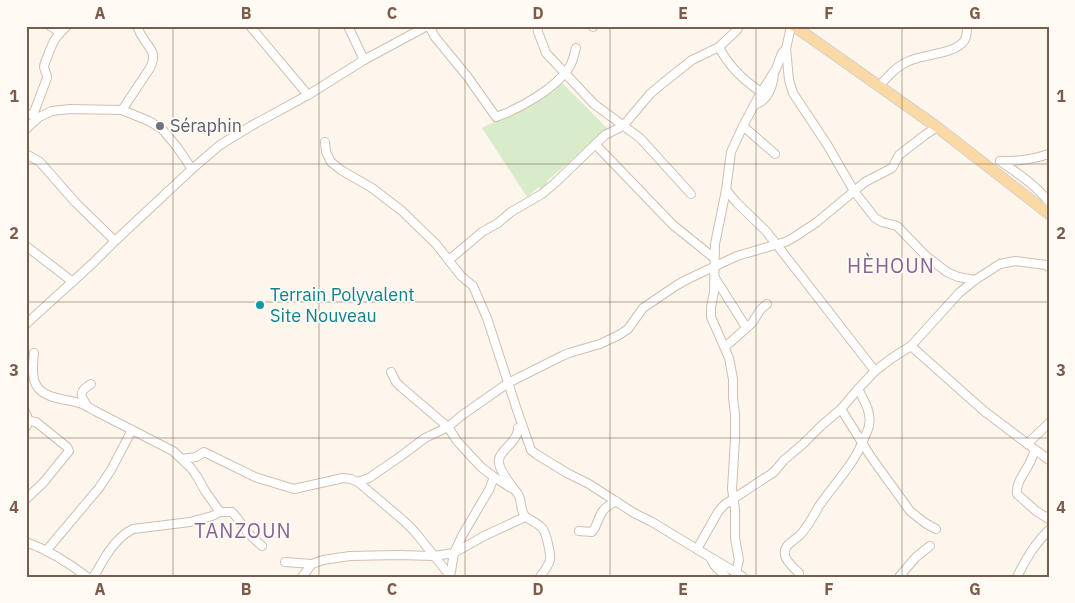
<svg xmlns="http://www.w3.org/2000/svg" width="1075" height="603" viewBox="0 0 1075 603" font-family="'IBM Plex Sans',sans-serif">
  <rect width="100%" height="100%" fill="#fdf6ec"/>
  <path fill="#d8ecc9" d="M562 83 608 129 547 181 550 185 542 192 539 187 527 197 482 128C508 114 539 103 562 83Z"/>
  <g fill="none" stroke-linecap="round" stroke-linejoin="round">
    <defs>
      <g id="minor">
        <polyline points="50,26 60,32"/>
        <polyline points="250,26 308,95"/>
        <polyline points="348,26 364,60"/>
        <path d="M429 26 435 37 467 76 496 117C519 109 557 88 570 66 573 61 574 54 576 48"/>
        <polyline points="537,26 538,32 546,53 594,104 640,138 691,194"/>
        <polyline points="593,27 594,26"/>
        <path d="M719 47C729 67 743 80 761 92"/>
        <polyline points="786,49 789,80 793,93 828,146 854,191 875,218 882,222 897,226 926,256 947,272 958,277 975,280"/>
        <path d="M879 86C888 76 897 66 909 61 924 54 955 54 964 41 967 37 967 31 967 26"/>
        <path d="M754 105C768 101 773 86 774 73"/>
        <path d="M122 110 150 68C156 55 153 52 145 41 142 37 139 32 137 26"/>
        <path d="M26 114 33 115 47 78C47 74 45 71 44 67 44 63 47 59 48 55 54 39 55 38 67 26"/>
        <polyline points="743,126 775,154"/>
        <polyline points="26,129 39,117 52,111 70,109 122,110 149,121 162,129 177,147 192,169"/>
        <polyline points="325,142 326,152 331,162 341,170 372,188 402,211 436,244 461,276 473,286 487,318 516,407 531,450 536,454 567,473 589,484 634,513 652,522 710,557 714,565 726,577"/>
        <polyline points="595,144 673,225 714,258"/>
        <polyline points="26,154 40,162 75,202 115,241"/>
        <path d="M1000 161C1017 173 1036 185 1049 202"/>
        <path d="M1000 161C1018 161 1031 160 1049 154"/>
        <polyline points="726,190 737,203 766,231 875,371"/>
        <polyline points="26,246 73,282"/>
        <polyline points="449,260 482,232 498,223 511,212 542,194 555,183 605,135 623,126 650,94 663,83 692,60 719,47 737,30 739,26"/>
        <polyline points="715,278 746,327"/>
        <polyline points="26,324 93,263 115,241 192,169 220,145 251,126 308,95 364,60 427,26"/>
        <polyline points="911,346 984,411 1049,460"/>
        <polyline points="725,347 752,323 761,309 767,304"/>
        <path d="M34 353C33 363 31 379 38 388 47 399 67 399 79 403 86 405 91 409 97 412L173 451 191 468 198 478 205 491 220 512"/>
        <polyline points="391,372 396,382 401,387 448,427 457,441 481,467 494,477 511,488"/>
        <path d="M88 407C80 395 78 392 91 384"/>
        <polyline points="841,409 871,457 910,511 925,523 936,529"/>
        <polyline points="26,414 29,421 26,427"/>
        <path d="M518 428C519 442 496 452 499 463 501 475 513 486 519 496 522 502 520 512 526 517 531 521 538 523 542 528 546 531 551 555 550 560 548 567 544 571 540 577"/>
        <polyline points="1027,444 1049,423"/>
        <path d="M1035 450C1033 455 1031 461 1028 466 1023 475 1016 483 1017 494L1036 511 1049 519"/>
        <polyline points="182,459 196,457 204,452 255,477 294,489 343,478 351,479 358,482 404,521 415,532 451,577"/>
        <polyline points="358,482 369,478 401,456 425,438 448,427 461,416 508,383 562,356 569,353 600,344 619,335 628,329 643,308 677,285 688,279 737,256 785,242 793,238 817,222 865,182 892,168 899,155 925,135 937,127"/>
        <polyline points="26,499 43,483 69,451 67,447 36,422 29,421"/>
        <path d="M579 531 592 532C598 525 597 520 602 512 605 507 611 504 616 501"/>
        <path d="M26 542C48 550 69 563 87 577"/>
        <polyline points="697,549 718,512 724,505 774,472 784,460 803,444 822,425 841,409 858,389 875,371 892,358 911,346 959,293 975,280 1000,264 1015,261 1046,265 1049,267"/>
        <polyline points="46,551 99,488 111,470 132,430"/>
        <polyline points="712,558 743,577"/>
        <polyline points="285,562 312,564"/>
        <polyline points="736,572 739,560 735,538 735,509 732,489 735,439 735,415 733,397 733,379 729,358 711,317 711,307 714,292 715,244 726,190 731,152 743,126 759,96 776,69 782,53 786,49 791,26"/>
        <path d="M799 573C795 569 786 562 785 555 783 545 794 541 800 535 807 528 814 515 819 506 835 483 856 462 865 436 867 432 869 428 869 425 872 412 863 399 858 389"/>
        <path d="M93 577C98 571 100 565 104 559 111 547 121 535 133 529L190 522 212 516 220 512H232C236 516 239 520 242 525 247 533 255 540 262 546"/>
        <polyline points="302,577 312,564 323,560 350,556 398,555 434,556 454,553 484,536 525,517"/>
        <polyline points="450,577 454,553 463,534 489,490 494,477"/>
        <polyline points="899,577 916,557 930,546"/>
        <path d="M1017 577C1025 560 1035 543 1049 530"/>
      </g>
      <polyline id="major" points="794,26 879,86 937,127 1049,214"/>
    </defs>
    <use href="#minor" stroke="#d1beb0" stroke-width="10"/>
    <use href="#major" stroke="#dad1cd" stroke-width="12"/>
    <use href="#minor" stroke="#fff" stroke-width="8"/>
    <use href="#major" stroke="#fbd9a5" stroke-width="10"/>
  </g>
  <path fill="none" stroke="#7a5c4d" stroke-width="1" stroke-opacity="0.55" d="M173 26V577M319 26V577M465 26V577M610 26V577M756 26V577M902 26V577M26 164H1049M26 302H1049M26 438H1049"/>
  <circle fill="#6b7280" stroke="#fffaf3" stroke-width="2" cx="160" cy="126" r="5"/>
  <circle fill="#0f9aa8" stroke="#fffaf3" stroke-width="2" cx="260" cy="305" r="5"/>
  <g text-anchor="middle" stroke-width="4" stroke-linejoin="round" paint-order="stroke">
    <g font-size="18" fill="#5b616d" stroke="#fffaf3" text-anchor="start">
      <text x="170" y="132">Séraphin</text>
    </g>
    <g font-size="18" fill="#0d838f" stroke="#fffaf3" text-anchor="start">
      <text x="270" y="301">Terrain Polyvalent<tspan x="270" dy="21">Site Nouveau</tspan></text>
    </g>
    <g font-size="20" letter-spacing="1" fill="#846695" stroke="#fffaf3">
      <text x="891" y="273">HÈHOUN</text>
      <text x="243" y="538">TANZOUN</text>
    </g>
  </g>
  <rect width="1075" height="603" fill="none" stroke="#fffaf3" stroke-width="55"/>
  <rect x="28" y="28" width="1020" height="548" fill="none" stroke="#7a5c4d" stroke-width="2"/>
  <g font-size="16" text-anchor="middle" font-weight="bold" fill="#7a5c4d">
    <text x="100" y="19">A</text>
    <text x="246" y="19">B</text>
    <text x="392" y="19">C</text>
    <text x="538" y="19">D</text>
    <text x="683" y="19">E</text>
    <text x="829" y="19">F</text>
    <text x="975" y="19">G</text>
    <text x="14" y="102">1</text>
    <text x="1061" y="102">1</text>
    <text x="14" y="239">2</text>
    <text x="1061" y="239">2</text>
    <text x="14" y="376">3</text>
    <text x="1061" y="376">3</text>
    <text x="14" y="513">4</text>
    <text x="1061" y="513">4</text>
    <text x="100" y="595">A</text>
    <text x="246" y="595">B</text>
    <text x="392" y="595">C</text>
    <text x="538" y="595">D</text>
    <text x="683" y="595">E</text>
    <text x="829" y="595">F</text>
    <text x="975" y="595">G</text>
  </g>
</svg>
